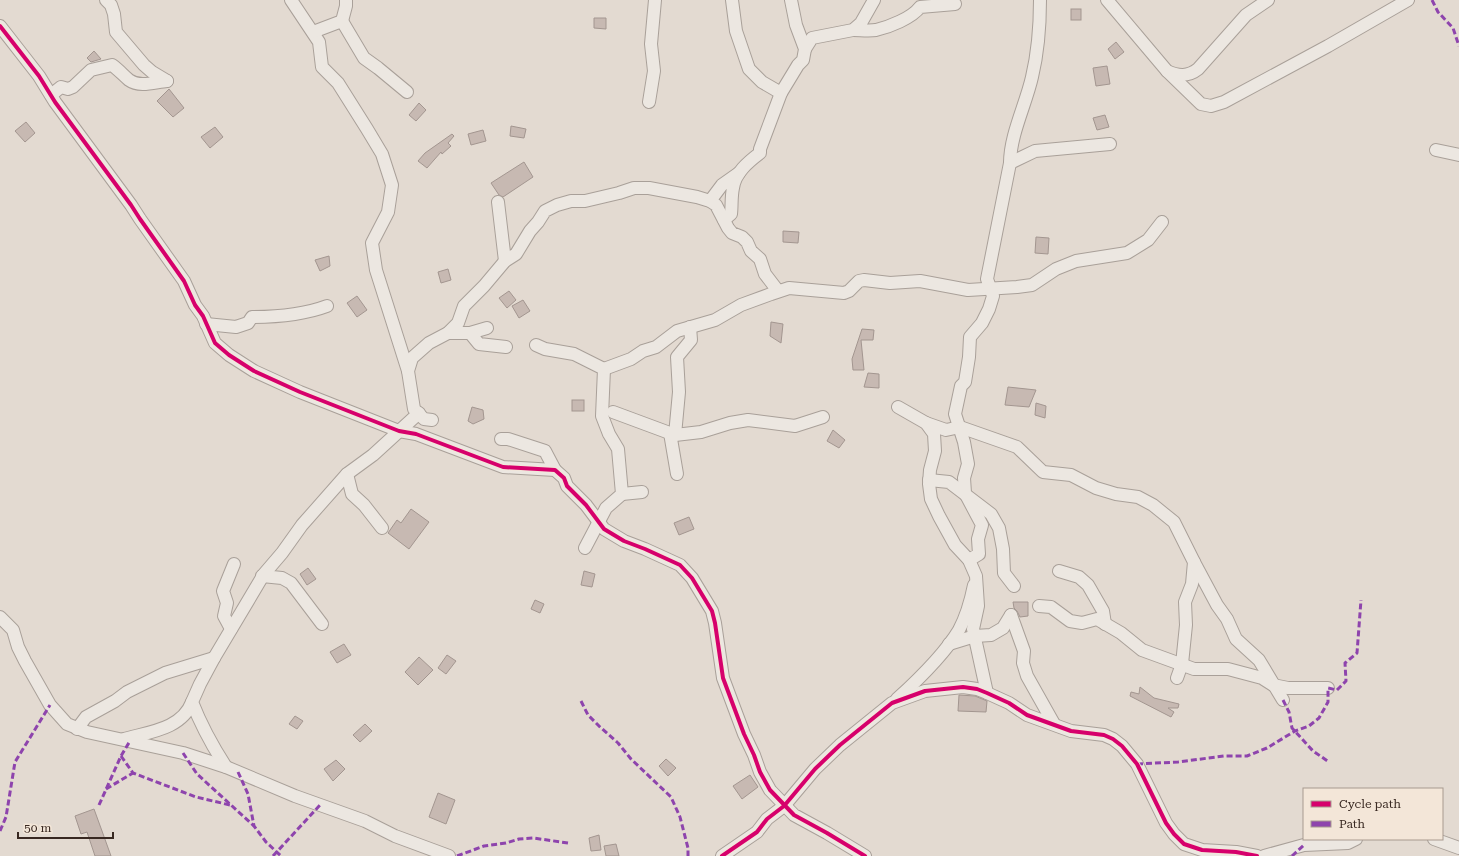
<svg xmlns="http://www.w3.org/2000/svg" width="1459" height="856" viewBox="0 0 1459 856" font-family="'Roboto Serif',serif">
  <rect width="100%" height="100%" fill="#e3dad1"/>
  <g fill="#c7b9b2" stroke="#a39690">
    <rect x="1071" y="9" width="10" height="11"/>
    <polygon points="594,18 606,18 606,29 594,28"/>
    <polygon points="1116,42 1124,52 1115,59 1108,49"/>
    <polygon points="94,51 101,59 91,62 87,58"/>
    <polygon points="1107,66 1110,84 1096,86 1093,68"/>
    <polygon points="169,89 184,108 173,117 157,101"/>
    <polygon points="419,103 426,110 416,121 409,115"/>
    <polygon points="1105,115 1109,127 1097,130 1093,118"/>
    <polygon points="26,122 35,133 25,142 15,131"/>
    <polygon points="511,126 526,129 524,138 510,136"/>
    <polygon points="215,127 223,137 210,148 201,137"/>
    <polygon points="483,130 486,141 471,145 468,134"/>
    <polygon points="452,134 454,136 448,143 451,146 442,154 441,152 427,168 418,161 425,153"/>
    <polygon points="524,162 533,177 503,197 499,195 491,183"/>
    <polygon points="783,231 799,232 798,243 783,242"/>
    <polygon points="1036,237 1049,238 1048,254 1035,253"/>
    <polygon points="329,256 330,266 320,271 315,260"/>
    <polygon points="448,269 451,280 441,283 438,272"/>
    <polygon points="509,291 516,300 507,308 499,298"/>
    <polygon points="357,296 367,310 357,317 347,303"/>
    <polygon points="523,300 530,311 519,318 512,306"/>
    <polygon points="771,322 783,324 781,343 770,336"/>
    <polygon points="862,329 874,330 873,340 861,340 864,370 853,370 852,359"/>
    <polygon points="868,373 879,374 879,388 864,387"/>
    <polygon points="1008,387 1036,390 1029,407 1005,405"/>
    <rect x="572" y="400" width="12" height="11"/>
    <polygon points="1036,403 1046,406 1045,418 1035,415"/>
    <polygon points="472,407 483,410 484,419 473,424 468,421"/>
    <polygon points="833,430 845,440 839,448 827,441"/>
    <polygon points="411,509 429,522 409,549 388,533 397,520 401,523"/>
    <polygon points="689,517 694,529 679,535 674,523"/>
    <polygon points="308,568 316,579 307,585 300,574"/>
    <polygon points="584,571 595,574 592,587 581,585"/>
    <polygon points="535,600 544,604 540,613 531,609"/>
    <polygon points="1013,602 1028,602 1028,616 1020,617 1017,611 1014,608"/>
    <polygon points="344,644 351,655 337,663 330,652"/>
    <polygon points="447,655 456,661 446,674 438,668"/>
    <polygon points="419,657 433,670 418,685 405,672"/>
    <polygon points="1140,687 1154,698 1179,704 1178,708 1168,708 1174,712 1171,717 1130,696 1131,692 1139,694"/>
    <polygon points="959,695 975,696 987,701 986,712 958,711"/>
    <polygon points="295,716 303,721 297,729 289,724"/>
    <polygon points="365,724 372,731 360,742 353,735"/>
    <polygon points="666,759 676,768 668,776 659,766"/>
    <polygon points="336,760 345,769 333,781 324,769"/>
    <polygon points="750,775 758,787 742,799 733,786"/>
    <polygon points="438,793 455,800 446,824 429,817"/>
    <polygon points="94,809 102,831 111,856 95,856 87,832 81,834 75,816"/>
    <polygon points="599,835 601,850 591,851 589,838"/>
    <polygon points="616,844 619,856 606,856 604,846"/>
  </g>
  <g fill="none" stroke-linecap="round" stroke-linejoin="round">
    <defs>
      <g id="minor">
        <polyline points="106,0 111,5 114,14 116,32 144,65 152,72 167,81"/>
        <polyline points="291,0 319,42 322,67 338,83 367,129 382,154 392,185 388,212 372,243 376,270 408,371"/>
        <polyline points="732,0 736,31 749,69 762,82 781,93"/>
        <path d="M1107 0 1167 71C1178 76 1188 77 1198 69L1246 15 1268 0"/>
        <polyline points="342,21 364,58 378,68 407,92"/>
        <polyline points="0,26 39,76 55,102 131,205 140,219 184,281 195,305 203,316 215,343 229,355 254,371 300,392 399,431 416,434 503,467 555,470 564,478 567,486 586,505 604,529 624,541 645,549 680,565 692,578 712,611 715,623 723,678 744,734 754,755 760,772 770,790 794,815 827,833 865,856"/>
        <path d="M853 30C860 30 869 31 876 30 889 27 912 18 920 7L955 4"/>
        <polyline points="313,32 342,21 346,6 346,0"/>
        <polyline points="805,49 812,38 853,30 861,23 874,0"/>
        <polyline points="1167,71 1201,104 1211,106 1224,102 1328,46 1408,0"/>
        <path d="M51 95 61 87 68 89 73 87 91 70 112 65C119 70 123 75 129 80 140 88 155 82 167 81"/>
        <polyline points="649,102 654,71 651,44 655,0"/>
        <polyline points="1436,150 1459,155"/>
        <polyline points="1010,163 1035,151 1110,144"/>
        <polyline points="710,201 722,185 739,173"/>
        <polyline points="498,202 505,261"/>
        <path d="M724 220 731 214C732 206 731 197 733 188 735 173 748 162 760 153V149L781 93 798 65 803 60 805 49 796 25 791 0"/>
        <path d="M206 324 236 327 248 323 252 317C277 317 303 315 327 306"/>
        <polyline points="448,333 470,333 487,328"/>
        <polyline points="470,333 479,344 506,347"/>
        <polyline points="536,345 545,349 574,354 604,369 602,416 609,434 618,449 622,494 606,508 585,548"/>
        <polyline points="604,369 631,359 643,351 656,347 677,331 715,320 741,305 771,294 789,288 844,293 849,291 859,281 864,280 890,283 920,281 968,290 1017,287 1032,285 1056,269 1076,261 1127,253 1148,240 1162,222"/>
        <polyline points="898,407 926,423 934,434 935,451 930,470 929,484 931,499 939,516 955,545 969,560 976,576 978,606 973,629 987,693"/>
        <polyline points="613,412 675,435 701,432 730,423 748,420 795,426 823,417"/>
        <polyline points="432,420 424,419 414,409 408,371 412,358 429,343 448,333 458,323 464,306 484,286 505,261 516,254 530,231 538,222 545,211 557,205 571,201 585,201 619,193 634,188 649,188 697,197 710,201 716,205 728,228 732,233 742,237 747,242 751,251 760,259 765,274 778,291"/>
        <polyline points="926,423 946,430 960,427 1017,447 1043,472 1071,475 1096,488 1116,494 1138,497 1153,505 1174,522 1194,562 1192,584 1185,602 1186,625 1182,664 1177,678"/>
        <polyline points="670,433 677,474"/>
        <polyline points="675,435 679,392 677,357 691,340 690,327"/>
        <polyline points="501,439 508,439 545,451 555,470"/>
        <polyline points="347,474 352,494 364,505 382,528"/>
        <polyline points="929,480 949,482 991,514 999,528 1003,549 1004,573 1014,586"/>
        <polyline points="622,494 642,492"/>
        <path d="M969 560 979 554 978 539 982 525 965 493 964 478 968 464 964 442 955 414 961 386 965 382 969 357 970 337 982 323 989 309 993 296 987 279 1010 163C1010 135 1026 104 1032 77 1038 52 1040 25 1040 0"/>
        <polyline points="1194,562 1217,605 1227,619 1236,639 1259,660 1283,700"/>
        <polyline points="1059,571 1079,577 1088,585 1103,611 1105,624"/>
        <polyline points="262,576 282,578 291,583 322,624"/>
        <polyline points="1039,606 1051,607 1070,621 1082,623 1097,619 1121,633 1142,650 1194,669 1228,669 1262,678 1273,685 1288,688 1328,688"/>
        <polyline points="1011,615 1024,651 1023,663 1027,676 1054,724"/>
        <polyline points="0,617 13,630 18,647 25,661 50,705 67,724 87,732 183,753 226,767 295,796 365,821 395,836 449,856"/>
        <polyline points="231,629 224,616 227,603 223,591 234,564"/>
        <polyline points="949,644 975,636 991,635 1003,628 1011,615"/>
        <path d="M897 699C919 679 944 655 959 630 966 617 971 600 974 585"/>
        <polyline points="77,729 86,717 115,701 127,692 165,673 214,658"/>
        <path d="M124 739C149 732 182 729 192 702"/>
        <path d="M226 767C213 747 201 725 192 702L200 684 214 658 264 574 282 553 302 525 347 474 373 455 419 413"/>
        <polyline points="1434,839 1459,848"/>
        <polyline points="722,856 757,832 767,819 784,806 815,769 840,745 892,703 925,691 963,687 977,689 987,693 1009,703 1027,715 1071,731 1104,735 1113,739 1122,746 1137,764 1166,823 1174,834 1184,844 1202,850 1236,852 1257,856"/>
        <polyline points="1264,856 1304,845 1348,843 1356,839"/>
      </g>
    </defs>
    <use href="#minor" stroke="#a9a099" stroke-width="14"/>
    <use href="#minor" stroke="#ece7e1" stroke-width="12"/>
    <g stroke="#8e44ad" stroke-width="3" stroke-dasharray="6 3" stroke-linecap="butt">
      <polyline points="1432,0 1438,12 1453,28 1459,46"/>
      <polyline points="1283,700 1289,712 1292,728 1313,751 1329,762"/>
      <polyline points="581,701 588,715 600,727 618,743 631,759 671,797 680,817 688,848 688,856"/>
      <polyline points="183,753 197,774 254,826"/>
      <polyline points="121,756 133,773 196,797 230,805"/>
      <polyline points="1137,764 1178,762 1224,756 1247,756 1267,748 1295,731 1309,726 1319,718 1328,702 1328,688 1337,690 1346,681 1345,663 1357,653 1361,600"/>
      <polyline points="238,772 248,794 254,826 266,842 281,856"/>
      <polyline points="106,789 133,773"/>
      <polyline points="99,805 121,756 130,741"/>
      <polyline points="0,831 6,817 15,762 50,705"/>
      <polyline points="273,856 320,805"/>
      <polyline points="457,856 484,846 506,843 519,839 533,838 568,843"/>
      <polyline points="1292,856 1304,845"/>
    </g>
    <defs>
      <g id="cycleway">
        <polyline points="0,26 39,76 55,102 131,205 140,219 184,281 195,305 203,316 215,343 229,355 254,371 300,392 399,431 416,434 503,467 555,470 564,478 567,486 586,505 604,529 624,541 645,549 680,565 692,578 712,611 715,623 723,678 744,734 754,755 760,772 770,790 794,815 827,833 865,856"/>
        <polyline points="722,856 757,832 767,819 784,806 815,769 840,745 892,703 925,691 963,687 977,689 987,693 1009,703 1027,715 1071,731 1104,735 1113,739 1122,746 1137,764 1166,823 1174,834 1184,844 1202,850 1236,852 1257,856"/>
      </g>
    </defs>
    <use href="#cycleway" stroke="#f3e6d8" stroke-width="6"/>
    <use href="#cycleway" stroke="#d6006c" stroke-width="4"/>
  </g>
  <rect x="1303" y="788" width="140" height="52" fill="#f3e6d8" stroke="#a89a8f"/>
  <rect x="1311" y="801" width="20" height="6" fill="#d6006c" stroke="#a89a8f"/>
  <text x="1339" y="808" font-size="12" fill="#382821">Cycle path</text>
  <rect x="1311" y="821" width="20" height="6" fill="#8e44ad" stroke="#a89a8f"/>
  <text x="1339" y="828" font-size="12" fill="#382821">Path</text>
  <path d="M18 832v6h95v-6" fill="none" stroke="#382821" stroke-width="2"/>
  <text x="24" y="832" font-size="12" fill="#382821" stroke="#f3e6d8" stroke-width="3" paint-order="stroke">50 m</text>
</svg>
